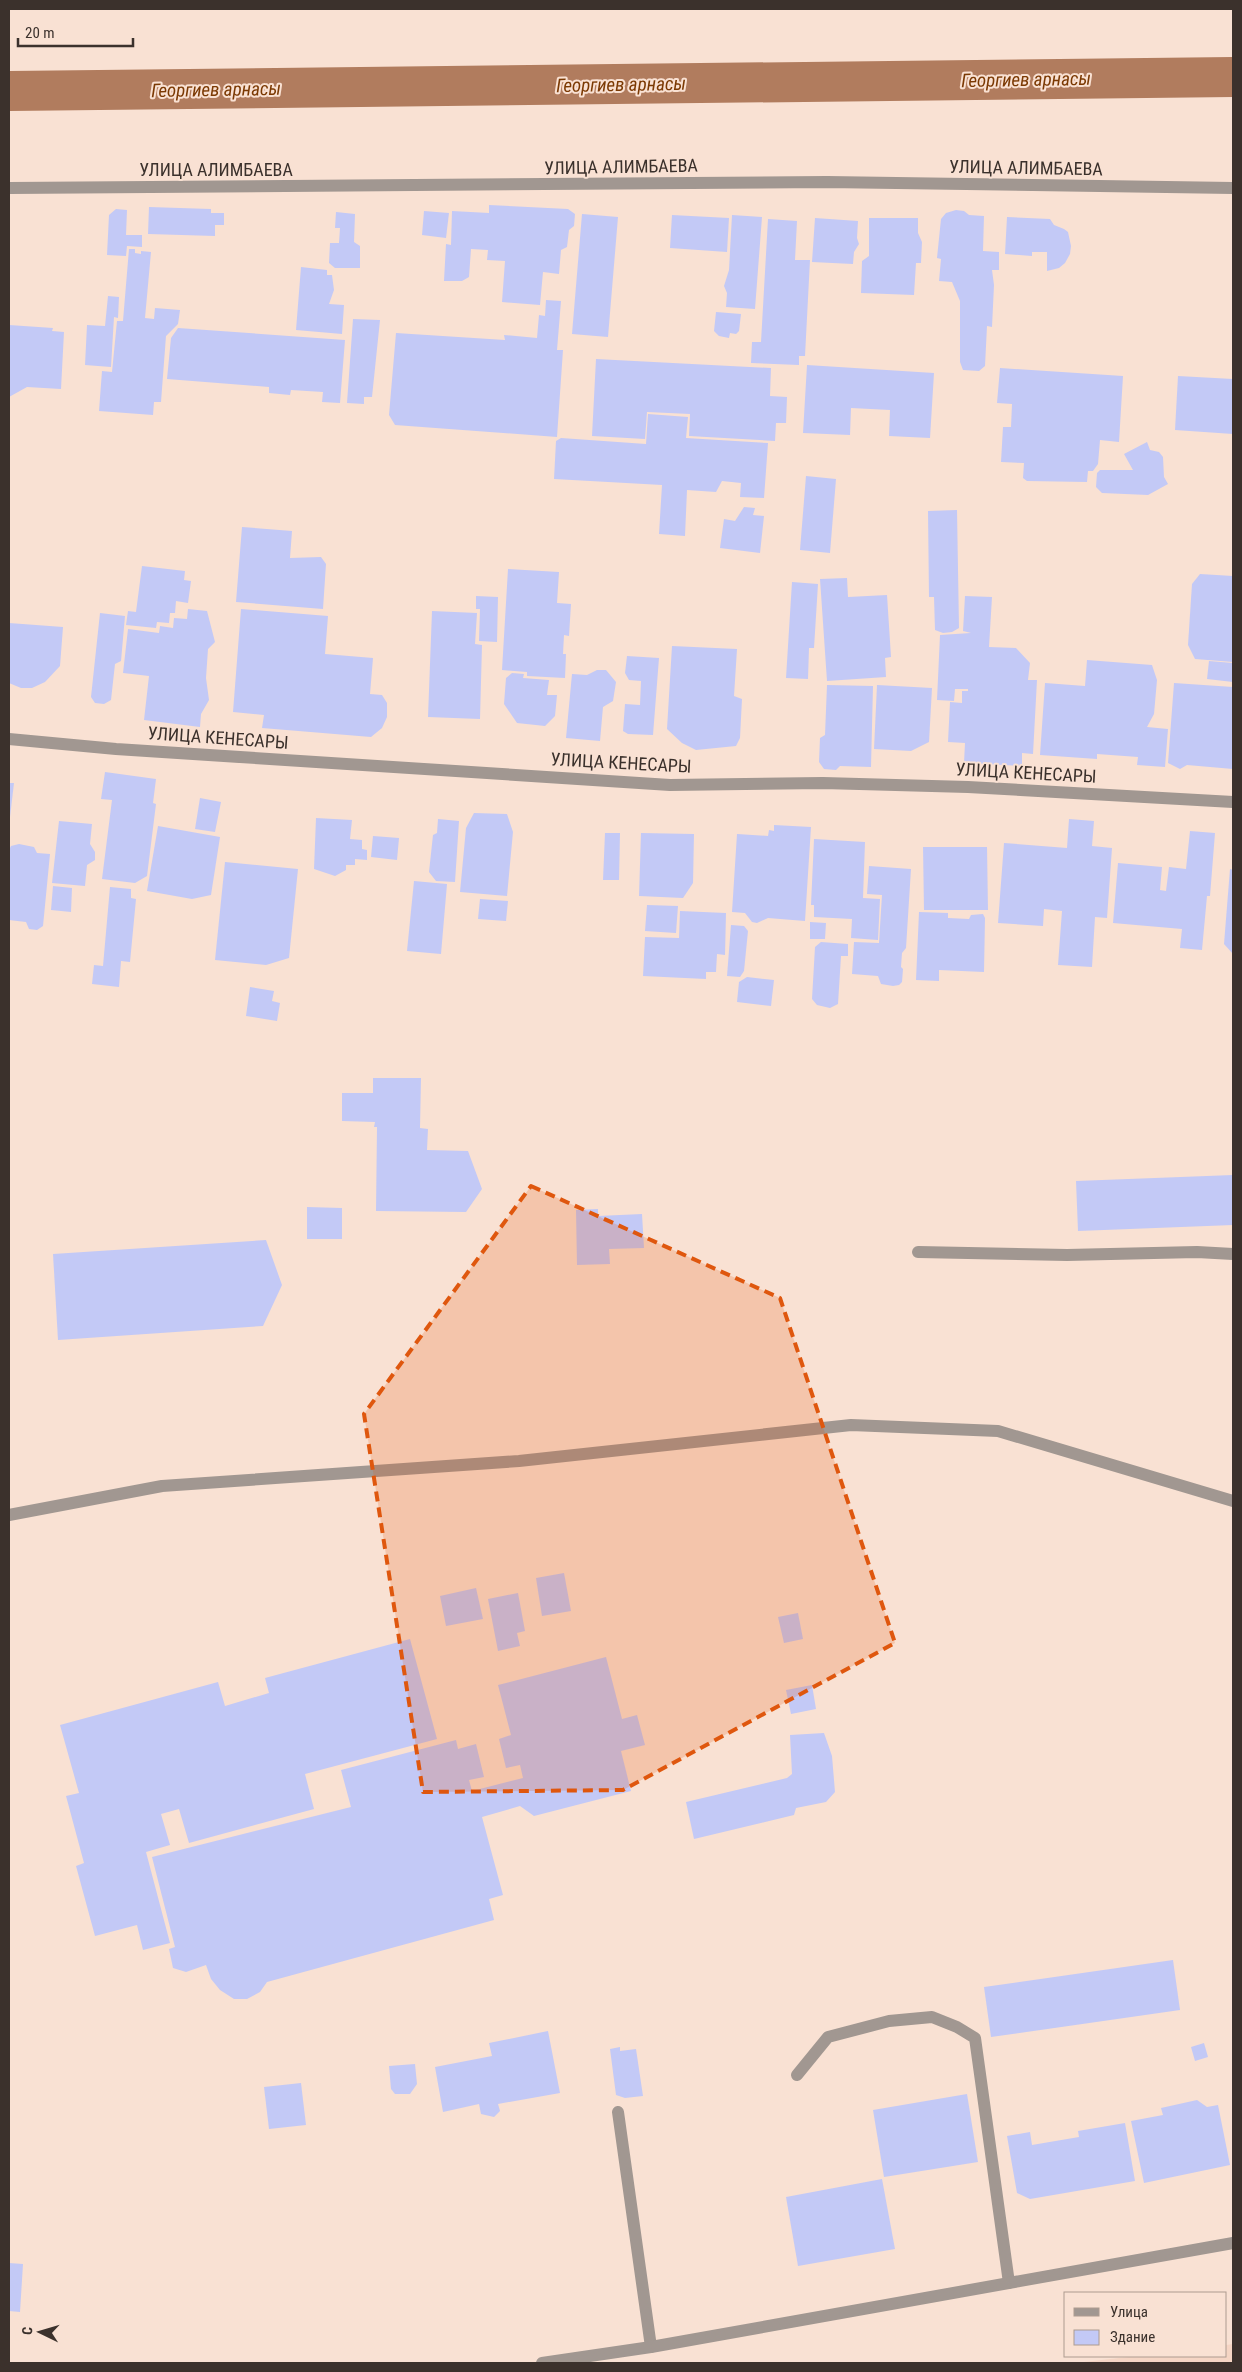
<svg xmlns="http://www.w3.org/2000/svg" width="1242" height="2372" viewBox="0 0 1242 2372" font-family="'Roboto Condensed',sans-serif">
  <rect width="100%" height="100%" fill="#f9e1d3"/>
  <polygon fill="#f5d5c4" points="1233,2344 1233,2363 1075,2363 1137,2356 1226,2356 1226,2345"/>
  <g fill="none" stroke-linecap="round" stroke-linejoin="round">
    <polyline stroke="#b17c5e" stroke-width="40" points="9,91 1233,77"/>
  </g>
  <g fill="#c3c9f6">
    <polygon points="489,205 568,209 575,214 574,226 569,230 567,247 561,250 559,274 543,272 540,305 502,302 505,261 487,260 488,250 471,249 469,277 462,281 444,281 446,244 451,245 452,211 489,213"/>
    <polygon points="149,207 211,209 211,213 224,213 224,225 215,225 215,236 148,234"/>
    <polygon points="116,209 127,210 126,235 142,235 142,247 127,246 126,256 107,255 109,215"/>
    <polygon points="956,210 964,211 969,215 984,216 983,251 999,252 999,270 992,270 994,285 992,327 987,326 985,366 979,371 963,370 960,362 960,301 952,282 939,281 941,259 937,258 941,219 946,213"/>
    <polygon points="424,211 449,213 446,238 422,235"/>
    <polygon points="336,212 355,214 354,242 360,246 360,268 335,268 329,263 330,243 339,243 340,228 335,228"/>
    <polygon points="582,214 618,217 608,337 572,334"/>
    <polygon points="672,215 729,218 727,252 670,248"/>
    <polygon points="732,215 762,217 755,309 726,307 727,293 724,286 729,270"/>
    <polygon points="1007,217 1050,219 1054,225 1064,229 1068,232 1071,246 1070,254 1065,263 1059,268 1047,271 1047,252 1032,252 1032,256 1005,254"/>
    <polygon points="815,218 858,221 857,238 859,244 854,252 853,264 812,262"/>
    <polygon points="869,218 918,218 918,233 922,242 921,263 916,263 914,295 861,293 862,261 869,256"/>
    <polygon points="768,219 797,221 795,260 810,260 805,356 799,356 799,365 751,363 752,342 761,342"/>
    <polygon points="129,249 135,249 135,253 141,254 141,251 151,252 145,318 154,319 155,308 180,310 178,324 166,336 161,402 154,402 153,415 99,411 102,371 112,372 117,321 123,321"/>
    <polygon points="301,267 327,270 327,275 332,275 334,290 329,304 344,305 342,334 296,330"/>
    <polygon points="108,296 119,297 118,318 114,317 111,367 85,365 87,325 105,326"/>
    <polygon points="546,300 561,301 557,350 563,350 557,437 395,425 389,415 396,333 505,340 504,335 537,338 539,315 545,316"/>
    <polygon points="716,312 741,314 739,331 736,334 730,333 729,338 719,336 714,331"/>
    <polygon points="353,319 380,320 372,397 364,397 364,404 347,403"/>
    <polygon points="9,325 53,328 52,331 64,332 61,389 27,387 9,397"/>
    <polygon points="178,328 345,340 340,403 322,402 323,392 291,390 290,395 269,393 269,387 167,379 171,338"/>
    <polygon points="596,359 771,368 770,396 787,397 786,423 776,423 775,441 689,436 690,414 647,412 645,439 592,436"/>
    <polygon points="807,365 934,373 930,438 889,436 890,410 851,408 850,435 803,433"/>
    <polygon points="1000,368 1123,376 1119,442 1100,440 1098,464 1093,471 1088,471 1087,482 1027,481 1023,478 1024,463 1001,462 1003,427 1011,427 1012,404 997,403"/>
    <polygon points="1178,376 1233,379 1233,434 1175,430"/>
    <polygon points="648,414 688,417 686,438 768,443 764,498 740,497 741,483 722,481 716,492 687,490 685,536 659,534 662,485 554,479 556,441 561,438 646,444"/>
    <polygon points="1147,442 1150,450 1159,452 1163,457 1164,477 1168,484 1148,495 1102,493 1096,487 1097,473 1100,470 1133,470 1124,454"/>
    <polygon points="806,476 836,479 830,553 800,550"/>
    <polygon points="744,507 755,508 753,515 764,516 760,553 720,548 724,519 735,521"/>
    <polygon points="957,510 959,628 952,632 943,633 935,630 934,597 929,597 928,511"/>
    <polygon points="242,527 292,531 290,558 321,557 326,564 323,609 236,602"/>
    <polygon points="142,566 185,571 184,580 191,581 188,603 176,601 175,613 170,613 169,623 157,622 156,628 126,625 128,611 136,612"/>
    <polygon points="508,569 559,572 557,603 571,604 569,636 564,635 563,654 566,654 565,678 527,676 527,672 502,670"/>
    <polygon points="1200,574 1233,576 1233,662 1195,659 1188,645 1192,584"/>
    <polygon points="847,578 848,597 887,595 891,657 885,658 886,677 827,681 820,579"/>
    <polygon points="792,582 818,584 814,648 809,648 808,679 786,678"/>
    <polygon points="476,596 498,597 497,642 479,641 480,609 476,609"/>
    <polygon points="965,596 992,597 989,647 1016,648 1030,663 1028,680 1037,680 1033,754 1022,753 1022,766 964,763 965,743 948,742 950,702 962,703 962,691 968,691 968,689 955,689 954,701 937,700 940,635 971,633 963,631"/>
    <polygon points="188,609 207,611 215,642 208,649 206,678 209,700 201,714 200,727 144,720 149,676 123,673 128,629 159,633 160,626 173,628 174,618 187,619"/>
    <polygon points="241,609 328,616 325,654 373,658 370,694 382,695 387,703 387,717 382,728 371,737 262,728 264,715 233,712"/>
    <polygon points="432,611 477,613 475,644 482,645 480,719 428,717"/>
    <polygon points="100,613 125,616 121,661 115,664 111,700 104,704 95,703 91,697"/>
    <polygon points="9,623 63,627 60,666 45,682 32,688 21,688 9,683"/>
    <polygon points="672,646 737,649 734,696 742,699 740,738 736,746 696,750 682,743 667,729"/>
    <polygon points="627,656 659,658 653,735 628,734 623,731 625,704 640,705 641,681 629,680 625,673"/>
    <polygon points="1087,660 1152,665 1157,680 1154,714 1147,727 1168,729 1165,767 1137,765 1138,757 1097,754 1097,759 1040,755 1045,683 1085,686"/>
    <polygon points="1209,661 1233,663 1233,682 1207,679"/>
    <polygon points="597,670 606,670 616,682 613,701 603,707 600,741 566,738 572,674 587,675"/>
    <polygon points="512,673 524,674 523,678 549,680 547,695 557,695 555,716 545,726 517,723 504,704 506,678"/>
    <polygon points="1174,683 1233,687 1233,769 1187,765 1180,769 1168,763"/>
    <polygon points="827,685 873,686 871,767 840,766 836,770 824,769 819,762 820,738 825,735"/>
    <polygon points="877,685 932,688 929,742 911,751 874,749"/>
    <polygon points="105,772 156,779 153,803 156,804 147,876 135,883 102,879 112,800 101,799"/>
    <polygon points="9,783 14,783 10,817 9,816"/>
    <polygon points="200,798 221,802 215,832 195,829"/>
    <polygon points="474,813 507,814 513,832 507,896 460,892 466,828"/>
    <polygon points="316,818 352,820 350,839 362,840 362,849 367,850 367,860 355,859 355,865 346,865 346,870 335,876 314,869"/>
    <polygon points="438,819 459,821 455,882 436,881 429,872 433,835 437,833"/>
    <polygon points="1069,819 1094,821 1092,846 1112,848 1107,918 1095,917 1092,967 1058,965 1062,911 1044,909 1043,926 998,923 1004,843 1067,848"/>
    <polygon points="59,821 92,824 90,844 95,852 95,860 87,865 85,886 52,883"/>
    <polygon points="774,825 811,827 805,921 768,918 757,923 752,922 745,913 732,912 737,834 768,836 769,830 774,831"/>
    <polygon points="158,826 220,837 211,895 192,899 147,891"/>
    <polygon points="1190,831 1215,833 1210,896 1207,896 1202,950 1180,948 1182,929 1113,923 1118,863 1162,867 1160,890 1166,891 1169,867 1186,869"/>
    <polygon points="605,833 620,833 619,880 603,880"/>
    <polygon points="641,833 694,834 693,883 683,898 639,896"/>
    <polygon points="373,836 399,838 397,860 371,857"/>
    <polygon points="814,839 865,842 863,898 880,899 878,940 851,938 852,919 814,917 814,905 811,905"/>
    <polygon points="19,844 34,847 37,853 50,854 43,926 37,930 29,929 26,922 9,920 9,850 11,846"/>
    <polygon points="923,847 987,847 988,910 924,910"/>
    <polygon points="225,862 298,869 289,958 266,965 215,960"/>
    <polygon points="869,866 911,869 906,948 902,953 901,967 903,969 902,982 899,985 893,986 881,984 878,976 852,974 854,942 879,943 882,895 867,894"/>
    <polygon points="1230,869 1233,870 1233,954 1224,944"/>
    <polygon points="414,881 447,884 441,954 407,951"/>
    <polygon points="53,886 72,888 71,912 51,910"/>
    <polygon points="110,887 131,889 131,898 136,899 130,962 121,961 119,987 92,984 94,965 103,966"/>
    <polygon points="480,899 508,901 506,921 478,919"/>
    <polygon points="647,905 678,906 676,933 645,931"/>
    <polygon points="680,911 726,913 725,955 717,954 716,972 706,972 706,979 643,976 645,937 679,938"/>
    <polygon points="919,912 948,913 948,918 969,919 971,915 983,914 985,918 984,972 939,970 939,981 916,980"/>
    <polygon points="810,922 826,923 825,939 810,939"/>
    <polygon points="731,925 744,926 748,931 744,971 740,977 727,976"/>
    <polygon points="821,942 848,944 848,956 841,956 838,1004 830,1008 817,1005 812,999 815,947"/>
    <polygon points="747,977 774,980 771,1006 737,1002 739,982"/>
    <polygon points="250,987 274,991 272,1001 280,1003 277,1021 246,1016"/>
    <polygon points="373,1078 421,1078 420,1128 428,1129 427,1150 468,1151 482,1189 466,1212 376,1211 377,1127 374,1127 375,1122 342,1121 342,1093 373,1093"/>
    <polygon points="1233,1175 1233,1225 1078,1231 1076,1181"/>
    <polygon points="307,1207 342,1208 342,1239 307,1239"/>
    <polygon points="598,1209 598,1216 642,1214 644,1248 609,1249 610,1264 577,1265 576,1210"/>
    <polygon points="266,1240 282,1285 263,1326 58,1340 53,1254"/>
    <polygon points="564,1573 571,1611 542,1616 536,1578"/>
    <polygon points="476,1588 483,1619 446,1626 440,1596"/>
    <polygon points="518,1593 525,1631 517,1633 520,1646 498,1651 488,1599"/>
    <polygon points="798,1613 803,1639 784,1643 778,1617"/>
    <polygon points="410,1639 437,1739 305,1774 314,1809 189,1843 179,1809 161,1814 170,1845 146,1852 170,1943 143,1950 137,1925 95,1936 76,1866 84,1863 66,1796 79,1793 60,1725 218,1682 225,1706 269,1693 265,1678"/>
    <polygon points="606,1657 622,1719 637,1715 645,1745 621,1751 631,1791 534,1816 520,1806 482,1817 503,1895 489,1899 494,1920 267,1982 260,1992 247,1999 234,1999 220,1990 211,1979 206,1965 186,1972 173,1968 169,1949 175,1947 152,1857 351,1807 341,1770 456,1740 458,1749 476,1744 484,1777 469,1780 472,1791 523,1778 520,1765 506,1768 499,1739 511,1735 498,1685"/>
    <polygon points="812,1685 816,1709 791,1714 786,1690"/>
    <polygon points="824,1733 832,1756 835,1792 826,1802 796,1808 794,1815 694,1839 686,1802 787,1778 792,1774 790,1735"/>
    <polygon points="1173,1960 1180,2010 991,2037 984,1987"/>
    <polygon points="548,2031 560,2093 498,2104 500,2111 494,2117 481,2114 479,2104 443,2112 435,2067 492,2056 489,2043"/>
    <polygon points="1204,2043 1208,2057 1195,2061 1191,2047"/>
    <polygon points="620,2047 620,2051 636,2049 643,2096 625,2098 616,2095 610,2049"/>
    <polygon points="415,2064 417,2084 410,2094 395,2094 391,2089 389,2066"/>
    <polygon points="301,2083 306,2125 269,2129 264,2087"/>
    <polygon points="967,2094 978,2162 884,2177 873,2110"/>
    <polygon points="1197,2100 1207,2107 1218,2105 1230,2165 1144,2183 1131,2121 1163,2115 1161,2108"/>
    <polygon points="1125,2123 1135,2181 1030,2199 1017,2193 1007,2136 1030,2132 1032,2145 1079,2137 1078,2131"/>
    <polygon points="882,2179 895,2249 798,2266 786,2197"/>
    <polygon points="9,2263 23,2264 20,2312 9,2311"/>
  </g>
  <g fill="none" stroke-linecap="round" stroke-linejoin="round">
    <g stroke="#a19791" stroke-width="12">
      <polyline points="9,188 827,182 1233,188"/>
      <polyline points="9,739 116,749 670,785 823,783 968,787 1233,802"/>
      <polyline points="918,1252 1067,1255 1197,1252 1233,1254"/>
      <polyline points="9,1515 162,1486 519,1461 851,1425 998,1431 1233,1501"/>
      <polyline points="797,2075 828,2037 889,2021 932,2017 957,2027 975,2038 1009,2283"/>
      <polyline points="618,2112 651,2347"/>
      <polyline points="542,2363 651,2347 1233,2243"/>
    </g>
  </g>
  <path fill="#df570e" fill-opacity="0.2" stroke="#df570e" stroke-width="4" stroke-dasharray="10 6" stroke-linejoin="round" d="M531 1186 780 1298 895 1643 623 1790 423 1792 364 1414Z"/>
  <g text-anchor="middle" stroke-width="4" stroke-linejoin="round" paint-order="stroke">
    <g font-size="18" fill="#3b312c" stroke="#f9e1d3">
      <text transform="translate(621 167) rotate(-1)" y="6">УЛИЦА АЛИМБАЕВА</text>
      <text transform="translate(1026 168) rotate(1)" y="6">УЛИЦА АЛИМБАЕВА</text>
      <text x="216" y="176">УЛИЦА АЛИМБАЕВА</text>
      <text transform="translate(218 738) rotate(4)" y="6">УЛИЦА КЕНЕСАРЫ</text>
      <text transform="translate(621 763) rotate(3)" y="6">УЛИЦА КЕНЕСАРЫ</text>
      <text transform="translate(1026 773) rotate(3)" y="6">УЛИЦА КЕНЕСАРЫ</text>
    </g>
    <g font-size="19" font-style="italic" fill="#7b3903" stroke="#f9e1d3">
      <text transform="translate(1026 79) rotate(-1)" y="7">Георгиев арнасы</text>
      <text transform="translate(621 84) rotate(-1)" y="7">Георгиев арнасы</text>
      <text transform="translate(216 89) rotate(-1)" y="7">Георгиев арнасы</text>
    </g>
  </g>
  <rect width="1242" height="2372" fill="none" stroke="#3b312c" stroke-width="20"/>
  <rect x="1064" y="2292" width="162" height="65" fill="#f9e1d3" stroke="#ad9b90"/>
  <rect x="1074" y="2308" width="25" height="8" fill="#a19791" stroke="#ad9b90"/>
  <text x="1110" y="2317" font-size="15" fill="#3b312c">Улица</text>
  <rect x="1074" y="2330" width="25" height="15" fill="#c3c9f6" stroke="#ad9b90"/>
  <text x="1110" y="2342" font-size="15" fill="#3b312c">Здание</text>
  <g transform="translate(40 2332) rotate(275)" stroke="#f9e1d3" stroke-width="4" paint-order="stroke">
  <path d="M0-4L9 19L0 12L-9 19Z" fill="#3b312c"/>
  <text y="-8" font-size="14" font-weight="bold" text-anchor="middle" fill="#3b312c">С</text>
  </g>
  <path d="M18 38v8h115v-8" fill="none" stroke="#3b312c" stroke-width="2.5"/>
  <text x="25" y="38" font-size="15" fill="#3b312c" stroke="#f9e1d3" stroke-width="4" paint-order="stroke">20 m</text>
</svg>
